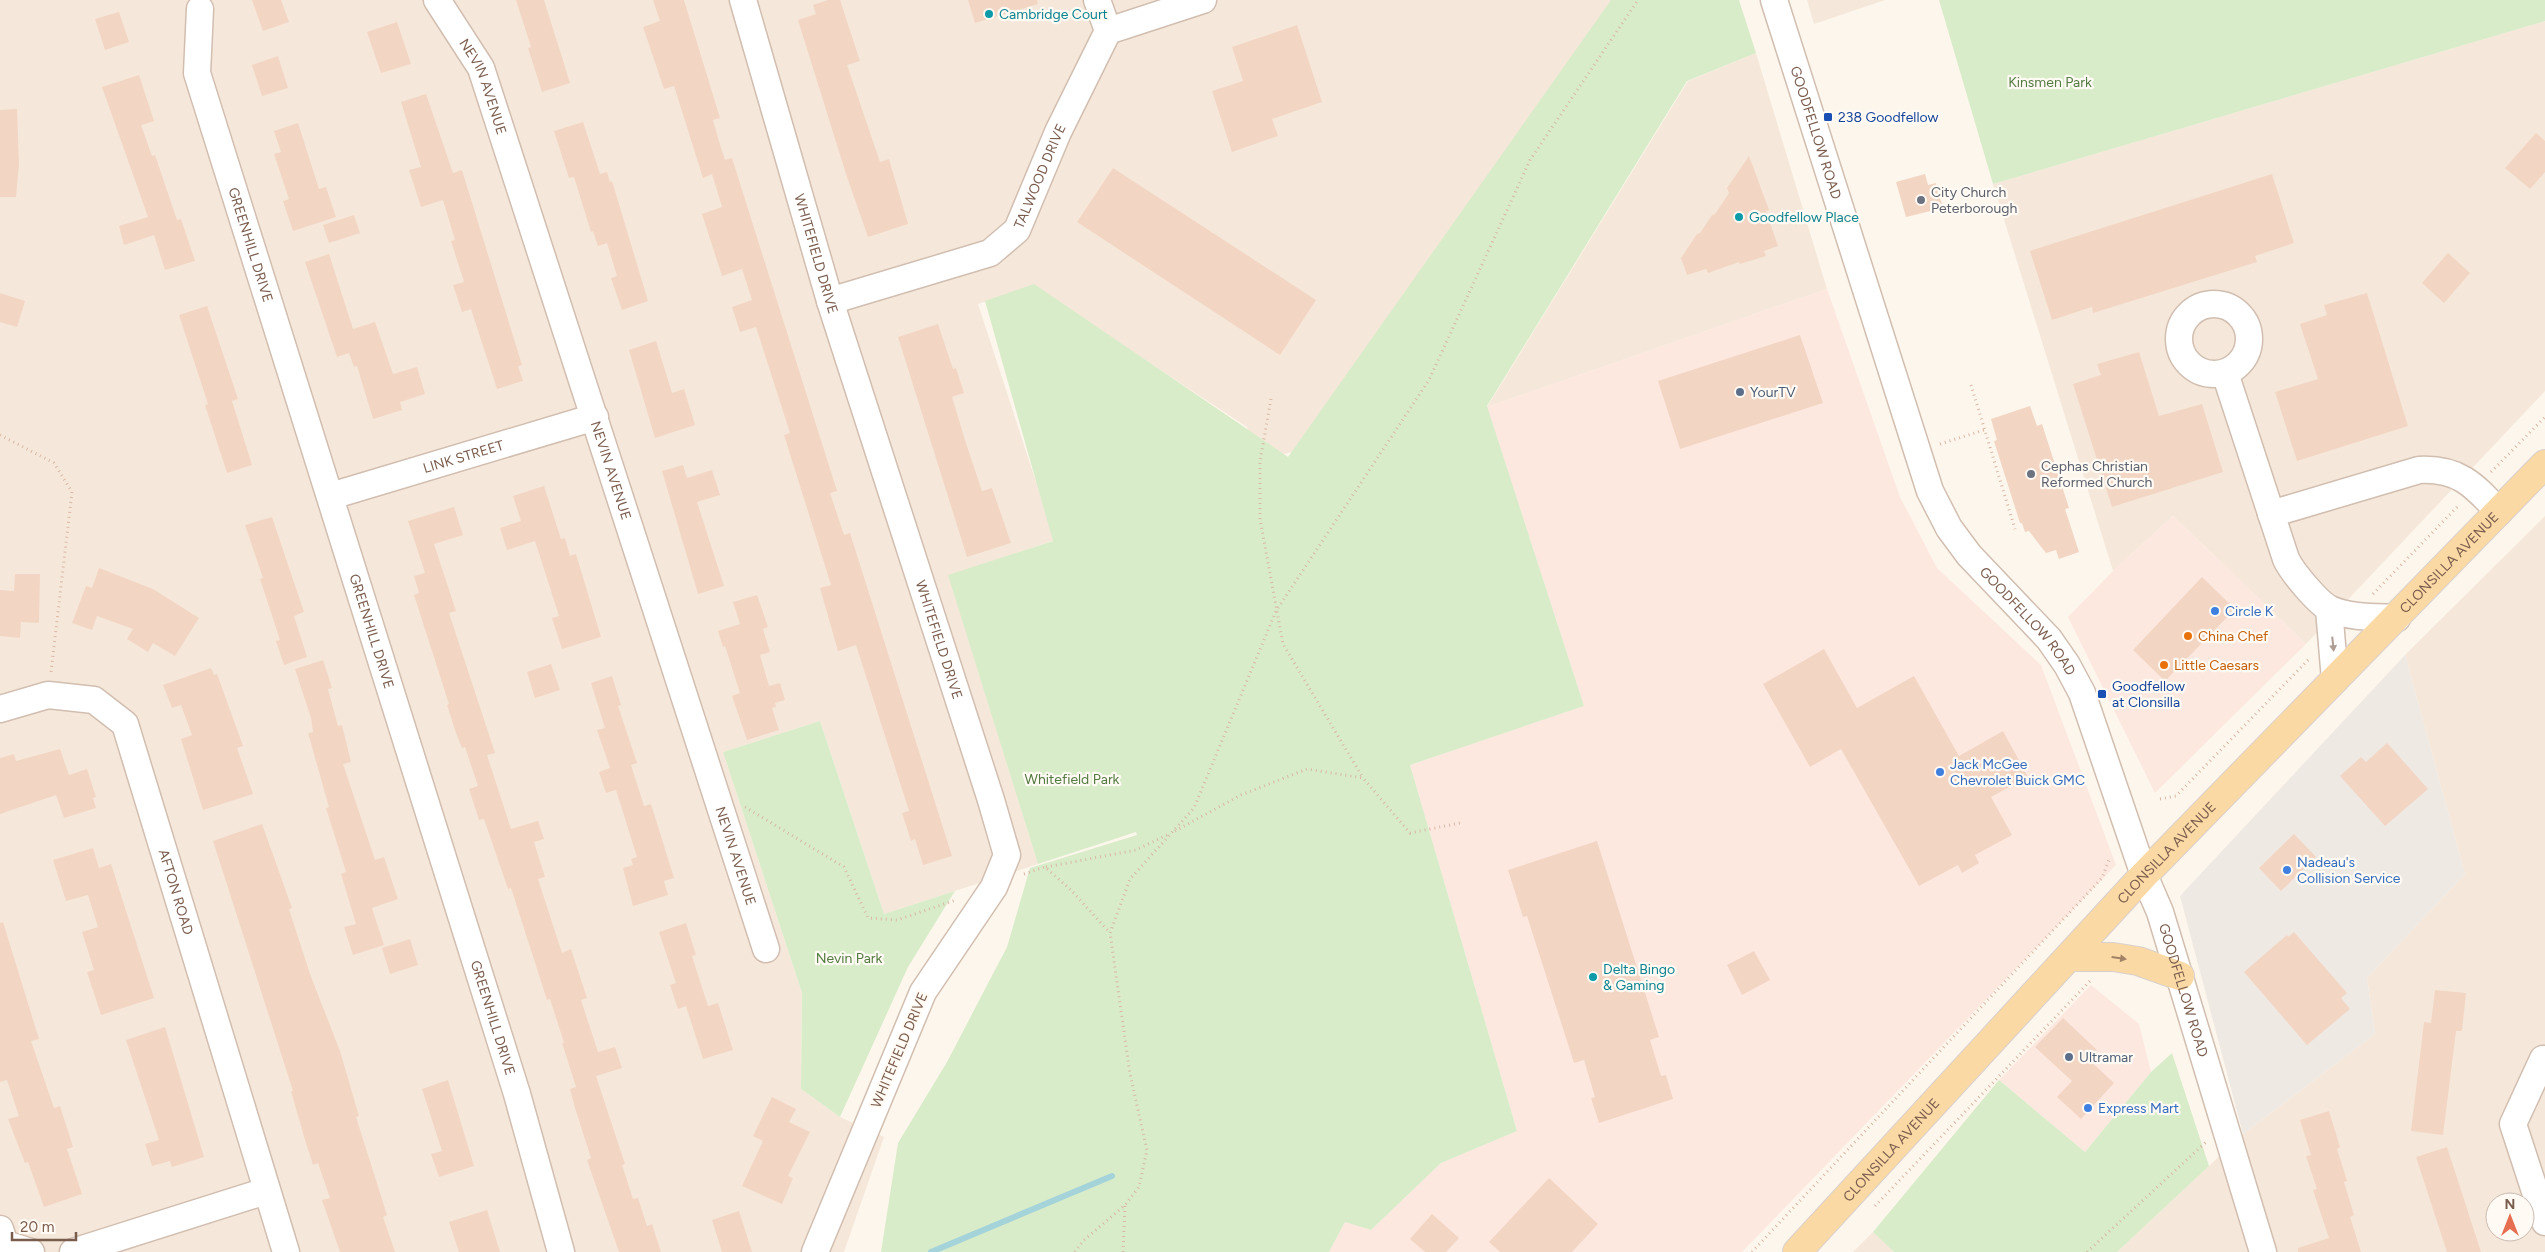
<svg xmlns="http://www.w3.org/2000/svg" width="2545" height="1252" viewBox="0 0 2545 1252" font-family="Figtree,sans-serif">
  <rect width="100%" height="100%" fill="#fdf6ec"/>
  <g fill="#f5e8da" fill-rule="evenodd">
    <polygon points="0,0 1619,0 1334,440 1257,462 1247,427 1034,287 978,304 1055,540 949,576 1038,864 884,914 820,721 723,752 802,993 801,1089 840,1117 884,1137 844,1252 0,1252"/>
    <polygon points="1807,0 1885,0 1814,24"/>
    <polygon points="2545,21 2545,391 2306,644 2173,516 2113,571 1993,184"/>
    <polygon points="1756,53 1827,289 1487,407 1688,81"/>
    <path d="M2545 516V1252H2117L2243 1134 2375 1034 2367 978 2465 874 2405 655ZM2495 1202H2525V1232H2495Z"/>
    <polygon points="1873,1232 1894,1252 1853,1252"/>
  </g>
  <g fill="#fde8e0">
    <polygon points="1827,289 1900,497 1937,568 2041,665 2116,865 1742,1252 1329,1252 1345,1222 1371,1230 1441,1163 1517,1131 1410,765 1584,706 1487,407"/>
    <polygon points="2173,516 2306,644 2155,793 2068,617 2113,571"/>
    <polygon points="2091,985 2139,1024 2151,1072 2085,1152 1999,1080"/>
  </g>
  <polygon fill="#efe9e4" points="2405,655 2465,874 2367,978 2375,1034 2243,1134 2180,896"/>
  <g fill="#d8ecc9">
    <polygon points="1611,0 1739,0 1756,53 1687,81 1487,406 1584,706 1410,765 1517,1131 1441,1163 1371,1230 1345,1222 1329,1252 881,1252 898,1143 947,1062 1007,947 1030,868 1137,835 1136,832 1038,864 948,575 1053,541 985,301 1034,284 1288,457"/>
    <polygon points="1939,0 2545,0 2545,21 1993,184"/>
    <polygon points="820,721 884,914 955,891 908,967 840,1117 801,1089 802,993 723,752"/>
    <polygon points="2172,1053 2209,1166 2117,1252 1894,1252 1873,1232 1999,1080 2085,1152 2151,1072"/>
  </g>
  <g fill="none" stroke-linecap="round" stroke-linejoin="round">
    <polyline stroke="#a5d3da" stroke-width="6" points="931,1252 1112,1176"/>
  </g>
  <g fill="#f3d5c3">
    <polygon points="252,0 281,0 289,22 263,31"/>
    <polygon points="516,0 544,0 570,83 542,92 528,48 531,47"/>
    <polygon points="653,0 684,0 720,118 713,120 718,138 725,160 732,158 837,491 830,493 844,535 850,533 952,856 923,865 915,839 911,841 902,813 909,811 856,645 838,651 820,588 831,585 784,435 790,433 756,327 740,332 732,307 752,300 742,269 722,276 702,214 722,207 712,174 703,178 674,86 664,89 643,27 660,21"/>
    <polygon points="828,0 840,0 860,61 847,65 880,162 889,159 908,224 868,237 846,174 798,20 816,14 813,5"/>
    <polygon points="968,0 1037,0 1038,4 975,23"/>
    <polygon points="119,12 129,42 105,50 95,19"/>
    <polygon points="397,22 411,64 381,73 367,32"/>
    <polygon points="1297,25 1322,102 1272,119 1278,136 1232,152 1212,91 1243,81 1232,47"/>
    <polygon points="278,56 288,88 262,96 252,65"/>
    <polygon points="139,75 154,121 141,125 152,156 155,155 177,220 181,219 195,261 165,270 154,235 124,245 119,226 148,217 102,87"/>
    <polygon points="426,94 453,173 462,170 522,365 518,366 523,381 497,389 471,309 462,312 453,285 464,282 451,241 455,240 443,200 421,207 409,170 421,167 401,102"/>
    <polygon points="17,109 19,164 16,197 0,197 0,110"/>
    <polygon points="583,122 600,174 607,172 610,182 612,181 648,301 622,310 611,278 617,276 607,243 598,246 593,231 591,232 574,177 569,178 554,131"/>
    <polygon points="298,123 319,189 326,187 336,217 293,231 283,201 289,199 274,154 281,152 274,131"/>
    <polygon points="2536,133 2545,141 2545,172 2530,189 2505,168"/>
    <polygon points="1749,156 1769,210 1766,211 1778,246 1764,251 1766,256 1740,264 1739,262 1708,273 1706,269 1687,275 1681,258 1697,234 1700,233 1712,215 1715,214 1729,193 1727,188"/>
    <polygon points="1113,168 1316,300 1280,355 1077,222"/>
    <polygon points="1925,174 1928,185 1936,183 1943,208 1906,217 1896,182"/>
    <polygon points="2272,174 2294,243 2255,256 2257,262 2093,313 2092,307 2052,320 2030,251"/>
    <polygon points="354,215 360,233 329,243 323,225"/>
    <polygon points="2448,253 2470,273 2444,303 2422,283"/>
    <polygon points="329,254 353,329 375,322 393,374 417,367 425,394 400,402 402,410 373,419 357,366 354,367 349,353 337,357 305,262"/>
    <polygon points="0,293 25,301 17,327 0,322"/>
    <polygon points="2367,293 2408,426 2297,461 2275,392 2318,379 2300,324 2327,315 2324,305"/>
    <polygon points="207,306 238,399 232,401 252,465 227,473 205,405 208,404 179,315"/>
    <polygon points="938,324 953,369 956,368 964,393 952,397 965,440 982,491 992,488 1011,543 967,557 898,337"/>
    <polygon points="1800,335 1823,403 1680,449 1658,381"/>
    <polygon points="656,341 672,393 684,389 695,425 655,438 629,350"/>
    <polygon points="2139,352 2159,416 2202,404 2223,472 2112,507 2073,384 2101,375 2097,364"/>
    <polygon points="2030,406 2037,426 2042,424 2069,508 2065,509 2079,552 2059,559 2056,550 2046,553 2029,531 2025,532 2022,523 2020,523 1994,441 1997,440 1991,419"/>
    <polygon points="683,465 687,478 712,470 720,495 697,502 724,586 698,594 662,471"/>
    <polygon points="544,486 561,539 565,538 570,556 576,554 601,637 562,649 552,618 559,616 535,541 507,550 500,528 521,521 513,496"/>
    <polygon points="454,507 463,535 434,544 456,611 449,613 495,753 487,755 511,829 538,821 544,839 534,842 545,877 538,879 562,953 571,949 587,998 581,1000 598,1052 615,1047 622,1068 596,1076 625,1164 622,1165 633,1199 638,1198 647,1226 652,1224 661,1252 619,1252 587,1160 591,1158 575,1108 570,1089 576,1087 562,1043 564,1043 550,999 547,1000 511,888 508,889 484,819 479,820 469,789 478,786 465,747 462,748 456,733 447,705 449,704 414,595 419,593 414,576 425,573 408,521"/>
    <polygon points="272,517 304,612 294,616 307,657 284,665 276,641 280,640 260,579 263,578 245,525"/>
    <polygon points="99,568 153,589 199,618 175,656 153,643 148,652 127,639 133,629 97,616 92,630 72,623 86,586 92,588"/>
    <polygon points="15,574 40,574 39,623 21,622 20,638 0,636 0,590 14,591"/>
    <polygon points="2202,577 2235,609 2165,681 2133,650"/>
    <polygon points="757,595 768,627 763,629 770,652 760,655 769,686 780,683 785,700 775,703 776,707 772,708 779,730 747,740 732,696 740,693 725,646 723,647 718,631 740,624 733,602"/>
    <polygon points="1824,649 1857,708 1914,676 1959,756 2003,731 2028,777 1991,797 2012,835 1975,855 1979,863 1962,873 1958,865 1919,886 1841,749 1810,767 1763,684"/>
    <polygon points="323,660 332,688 328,689 338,726 342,725 351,762 343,764 375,860 384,857 398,899 372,908 384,945 353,955 344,927 356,924 341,874 346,872 326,808 329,807 308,733 313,732 311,718 295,669"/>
    <polygon points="551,664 560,690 535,698 527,672"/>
    <polygon points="211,668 214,675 217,674 243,746 237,748 253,794 203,810 181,739 192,735 181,705 172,708 163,685"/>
    <polygon points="612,676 621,705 618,706 637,763 631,765 644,806 651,804 674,878 664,881 668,895 633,906 623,868 633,865 631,859 637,857 616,790 606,793 599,772 610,768 597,730 605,728 591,683"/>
    <polygon points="2387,743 2428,789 2385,826 2340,776 2361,757 2366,762"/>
    <polygon points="60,749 69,775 87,769 96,797 93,798 96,808 64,818 56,795 0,814 0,758 14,754 16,761"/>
    <polygon points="262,824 292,908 289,909 310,974 340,1051 359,1116 356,1117 387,1215 383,1217 395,1252 340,1252 322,1200 330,1198 318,1163 313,1165 305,1140 291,1091 293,1091 213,841"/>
    <polygon points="2294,834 2316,857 2281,891 2259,868"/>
    <polygon points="1597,841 1659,1037 1650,1040 1661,1076 1666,1075 1673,1099 1599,1123 1591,1098 1595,1097 1584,1060 1574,1063 1527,916 1523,917 1508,870"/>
    <polygon points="93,848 99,868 111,864 154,998 101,1015 87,972 94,970 82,932 98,927 88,895 66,901 53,860"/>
    <polygon points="3,922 39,1039 31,1041 54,1108 60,1106 68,1131 73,1147 67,1149 82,1194 44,1207 28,1162 25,1163 8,1119 19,1116 7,1080 0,1082 0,923"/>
    <polygon points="686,923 696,955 692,956 708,1006 718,1003 733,1050 703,1059 686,1006 678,1009 670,985 676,983 659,932"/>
    <polygon points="2294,932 2347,993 2341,998 2350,1009 2307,1045 2244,972 2287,935 2288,937"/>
    <polygon points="410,939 418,965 390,974 382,948"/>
    <polygon points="1754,951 1770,980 1742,995 1727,965"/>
    <polygon points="2435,990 2466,993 2462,1031 2456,1031 2443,1135 2411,1131 2424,1022 2431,1023"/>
    <polygon points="2063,1018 2097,1050 2088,1059 2114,1083 2081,1119 2057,1097 2072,1081 2035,1047"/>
    <polygon points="165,1027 204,1157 172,1167 170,1161 152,1166 145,1144 159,1140 126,1040"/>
    <polygon points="448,1080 474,1166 439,1177 431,1154 442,1151 422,1089"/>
    <polygon points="772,1097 796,1109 789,1122 810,1132 788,1176 793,1178 782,1204 742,1186 763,1141 753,1136"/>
    <polygon points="2329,1111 2340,1147 2337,1149 2347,1181 2344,1182 2354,1215 2350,1217 2361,1252 2298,1252 2298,1248 2329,1238 2313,1190 2317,1189 2306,1156 2311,1155 2300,1120"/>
    <polygon points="2447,1147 2481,1252 2447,1252 2416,1157"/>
    <polygon points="1549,1178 1598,1224 1572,1252 1500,1252 1489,1242"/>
    <polygon points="487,1210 500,1252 459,1252 449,1222"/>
    <polygon points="739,1211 752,1252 722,1252 712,1220"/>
    <polygon points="1432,1214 1459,1238 1446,1252 1425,1252 1410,1239"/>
  </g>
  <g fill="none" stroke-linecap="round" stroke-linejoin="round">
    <defs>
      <g id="minor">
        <path id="s1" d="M437 0 481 68 766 949"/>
        <path id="s2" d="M743 0 830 301 991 800 1007 855 994 887 923 992 815 1252"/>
        <polyline points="1097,0 1108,31"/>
        <path id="s3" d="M1774 0 1930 491 1949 528 1969 555 2049 639 2067 665 2082 693 2144 875 2160 912 2263 1252"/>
        <path id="s4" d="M200 9 197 73 517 1094 561 1252"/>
        <path id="s5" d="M830 301 990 253 1017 230 1058 132 1108 31 1203 0"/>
        <circle cx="2214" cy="339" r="35"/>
        <path d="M2225 373 2286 559C2292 572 2318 603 2330 609 2350 618 2376 617 2397 618"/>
        <path id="s6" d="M331 496 595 417"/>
        <path d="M2271 514 2419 470C2459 468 2474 485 2499 512"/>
        <polyline points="2329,609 2335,680"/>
        <path id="s7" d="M0 709 48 695 94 700 125 724 286 1252"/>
        <polyline points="2543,1059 2513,1124 2545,1222"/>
        <polyline points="0,1229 5,1244 31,1252"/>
        <polyline points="73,1252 266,1191"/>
      </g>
      <g id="major">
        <polyline points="2070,957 2113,957 2138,961 2180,976"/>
        <path id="s8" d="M1797 1252 2144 875 2545 464"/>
      </g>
    </defs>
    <use href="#minor" stroke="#d1beb0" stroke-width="29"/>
    <use href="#major" stroke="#dad1cd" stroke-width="30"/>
    <g stroke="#d9b8a5" stroke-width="3" stroke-dasharray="1 4" stroke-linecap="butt">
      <polyline points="1971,385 2015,529"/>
      <polyline points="1271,399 1260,461 1260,519 1283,644 1363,778"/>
      <polyline points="0,435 54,463 72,492 51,672"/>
      <polyline points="1940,444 1984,430"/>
      <polyline points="2491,472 2545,417"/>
      <polyline points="2373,594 2459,505"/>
      <polyline points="2160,799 2176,796 2309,659"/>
      <polyline points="745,807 844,867 868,918 897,920 956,900"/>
      <polyline points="1175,831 1241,795 1307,769 1363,778 1410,833 1460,823"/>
      <polyline points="1046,867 1136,850 1169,834"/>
      <polyline points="1024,874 1045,867 1071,890 1110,933"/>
      <polyline points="1875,1206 2090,981"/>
      <polyline points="1075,1252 1083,1241 1125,1205 1139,1187 1147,1150 1130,1074 1110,933 1130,879 1194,808 1276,611 1429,380 1530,160 1638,0"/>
      <polyline points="1123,1252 1125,1206"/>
      <polyline points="1752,1252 2102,878 2110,857"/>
      <polyline points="2087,1252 2206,1142"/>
    </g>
    <use href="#minor" stroke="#fff" stroke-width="26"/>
    <use href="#major" stroke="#fbd9a5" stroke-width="28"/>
  </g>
  <defs><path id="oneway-solid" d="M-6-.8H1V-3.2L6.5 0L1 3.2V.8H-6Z" transform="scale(1.25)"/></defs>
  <use fill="#af9d94" href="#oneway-solid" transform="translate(2333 644) rotate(84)"/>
  <use fill="#a18267" href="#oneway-solid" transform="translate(2119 958) rotate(8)"/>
  <g fill="#0f9aa8" stroke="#fffaf3" stroke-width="2">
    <circle cx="989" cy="14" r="5"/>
    <circle cx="1739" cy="217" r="5"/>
    <circle cx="1593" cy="977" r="5"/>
  </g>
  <g fill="#1a4fb4" stroke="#fffaf3" stroke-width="2">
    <rect x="1823" y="112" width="10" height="10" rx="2.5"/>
    <rect x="2097" y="689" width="10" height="10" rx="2.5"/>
  </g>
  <g fill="#6b7280" stroke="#fffaf3" stroke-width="2">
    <circle cx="1921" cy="200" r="5"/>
    <circle cx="2031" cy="474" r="5"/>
  </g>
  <g fill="#5c6f8a" stroke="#fffaf3" stroke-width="2">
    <circle cx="1740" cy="392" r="5"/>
    <circle cx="2069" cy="1057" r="5"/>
  </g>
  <g fill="#3f7fe0" stroke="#fffaf3" stroke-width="2">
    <circle cx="2215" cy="611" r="5"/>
    <circle cx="1940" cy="772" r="5"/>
    <circle cx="2287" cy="870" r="5"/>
    <circle cx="2088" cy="1108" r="5"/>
  </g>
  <g fill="#e8710a" stroke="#fffaf3" stroke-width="2">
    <circle cx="2188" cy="636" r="5"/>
    <circle cx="2164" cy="665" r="5"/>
  </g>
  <g text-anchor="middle" stroke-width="4.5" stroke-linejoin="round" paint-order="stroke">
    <g font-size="14" fill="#0d838f" stroke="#fffaf3" text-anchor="start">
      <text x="999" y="19">Cambridge Court</text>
      <text x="1749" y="222">Goodfellow Place</text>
      <text x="1603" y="974">Delta Bingo<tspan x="1603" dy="16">&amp; Gaming</tspan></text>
    </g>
    <g font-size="14" fill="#537a41" stroke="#fffaf3">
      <text x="2050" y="87">Kinsmen Park</text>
      <text x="1072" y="784">Whitefield Park</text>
      <text x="849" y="963">Nevin Park</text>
    </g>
    <g font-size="14" fill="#7a5c4d" stroke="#fffaf3">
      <text dy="5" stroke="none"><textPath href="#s1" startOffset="99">NEVIN AVENUE</textPath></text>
      <text dy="5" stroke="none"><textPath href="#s3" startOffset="139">GOODFELLOW ROAD</textPath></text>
      <text dy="5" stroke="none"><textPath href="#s5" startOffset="261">TALWOOD DRIVE</textPath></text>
      <text dy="5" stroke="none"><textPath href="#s4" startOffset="244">GREENHILL DRIVE</textPath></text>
      <text dy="5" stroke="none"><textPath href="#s2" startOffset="264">WHITEFIELD DRIVE</textPath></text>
      <text dy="5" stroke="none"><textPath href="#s6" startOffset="138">LINK STREET</textPath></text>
      <text dy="5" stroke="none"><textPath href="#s1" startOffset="504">NEVIN AVENUE</textPath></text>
      <text dy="5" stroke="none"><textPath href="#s8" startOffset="949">CLONSILLA AVENUE</textPath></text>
      <text dy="5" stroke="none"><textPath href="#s3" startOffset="679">GOODFELLOW ROAD</textPath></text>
      <text dy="5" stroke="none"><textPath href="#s4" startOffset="649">GREENHILL DRIVE</textPath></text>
      <text dy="5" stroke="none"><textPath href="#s2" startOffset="669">WHITEFIELD DRIVE</textPath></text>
      <text dy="5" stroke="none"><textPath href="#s8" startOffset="544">CLONSILLA AVENUE</textPath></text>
      <text dy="5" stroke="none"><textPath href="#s1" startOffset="909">NEVIN AVENUE</textPath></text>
      <text dy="5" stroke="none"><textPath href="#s7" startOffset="311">AFTON ROAD</textPath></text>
      <text dy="5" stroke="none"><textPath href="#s3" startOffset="1084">GOODFELLOW ROAD</textPath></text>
      <text dy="5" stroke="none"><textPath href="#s4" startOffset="1054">GREENHILL DRIVE</textPath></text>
      <text transform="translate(899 1050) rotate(-67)" y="5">WHITEFIELD DRIVE</text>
      <text dy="5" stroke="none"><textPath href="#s8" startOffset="139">CLONSILLA AVENUE</textPath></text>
    </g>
    <g font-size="14" fill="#164399" stroke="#fffaf3" text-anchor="start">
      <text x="1838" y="122">238 Goodfellow</text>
      <text x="2112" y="691">Goodfellow<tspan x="2112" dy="16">at Clonsilla</tspan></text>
    </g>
    <g font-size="14" fill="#5b616d" stroke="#fffaf3" text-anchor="start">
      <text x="1931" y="197">City Church<tspan x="1931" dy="16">Peterborough</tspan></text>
      <text x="2041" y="471">Cephas Christian<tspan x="2041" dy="16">Reformed Church</tspan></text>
    </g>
    <g font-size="14" fill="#4e5e75" stroke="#fffaf3" text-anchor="start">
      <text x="1750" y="397">YourTV</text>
      <text x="2079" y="1062">Ultramar</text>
    </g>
    <g font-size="14" fill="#366cbe" stroke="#fffaf3" text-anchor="start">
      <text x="2225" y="616">Circle K</text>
      <text x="1950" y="769">Jack McGee<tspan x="1950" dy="16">Chevrolet Buick GMC</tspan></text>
      <text x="2297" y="867">Nadeau's<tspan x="2297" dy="16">Collision Service</tspan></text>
      <text x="2098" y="1113">Express Mart</text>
    </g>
    <g font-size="14" fill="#c56008" stroke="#fffaf3" text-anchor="start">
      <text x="2198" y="641">China Chef</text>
      <text x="2174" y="670">Little Caesars</text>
    </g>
  </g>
  <g transform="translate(2510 1217)"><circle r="24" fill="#fffaf3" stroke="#cabbb1"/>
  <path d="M0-4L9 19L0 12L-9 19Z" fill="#e76f51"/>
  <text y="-8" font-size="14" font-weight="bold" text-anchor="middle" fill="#7a5c4d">N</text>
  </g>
  <path d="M12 1232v8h64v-8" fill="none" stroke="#7a5c4d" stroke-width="2.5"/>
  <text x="20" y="1232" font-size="15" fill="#7a5c4d" stroke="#fffaf3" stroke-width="4" paint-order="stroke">20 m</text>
</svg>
